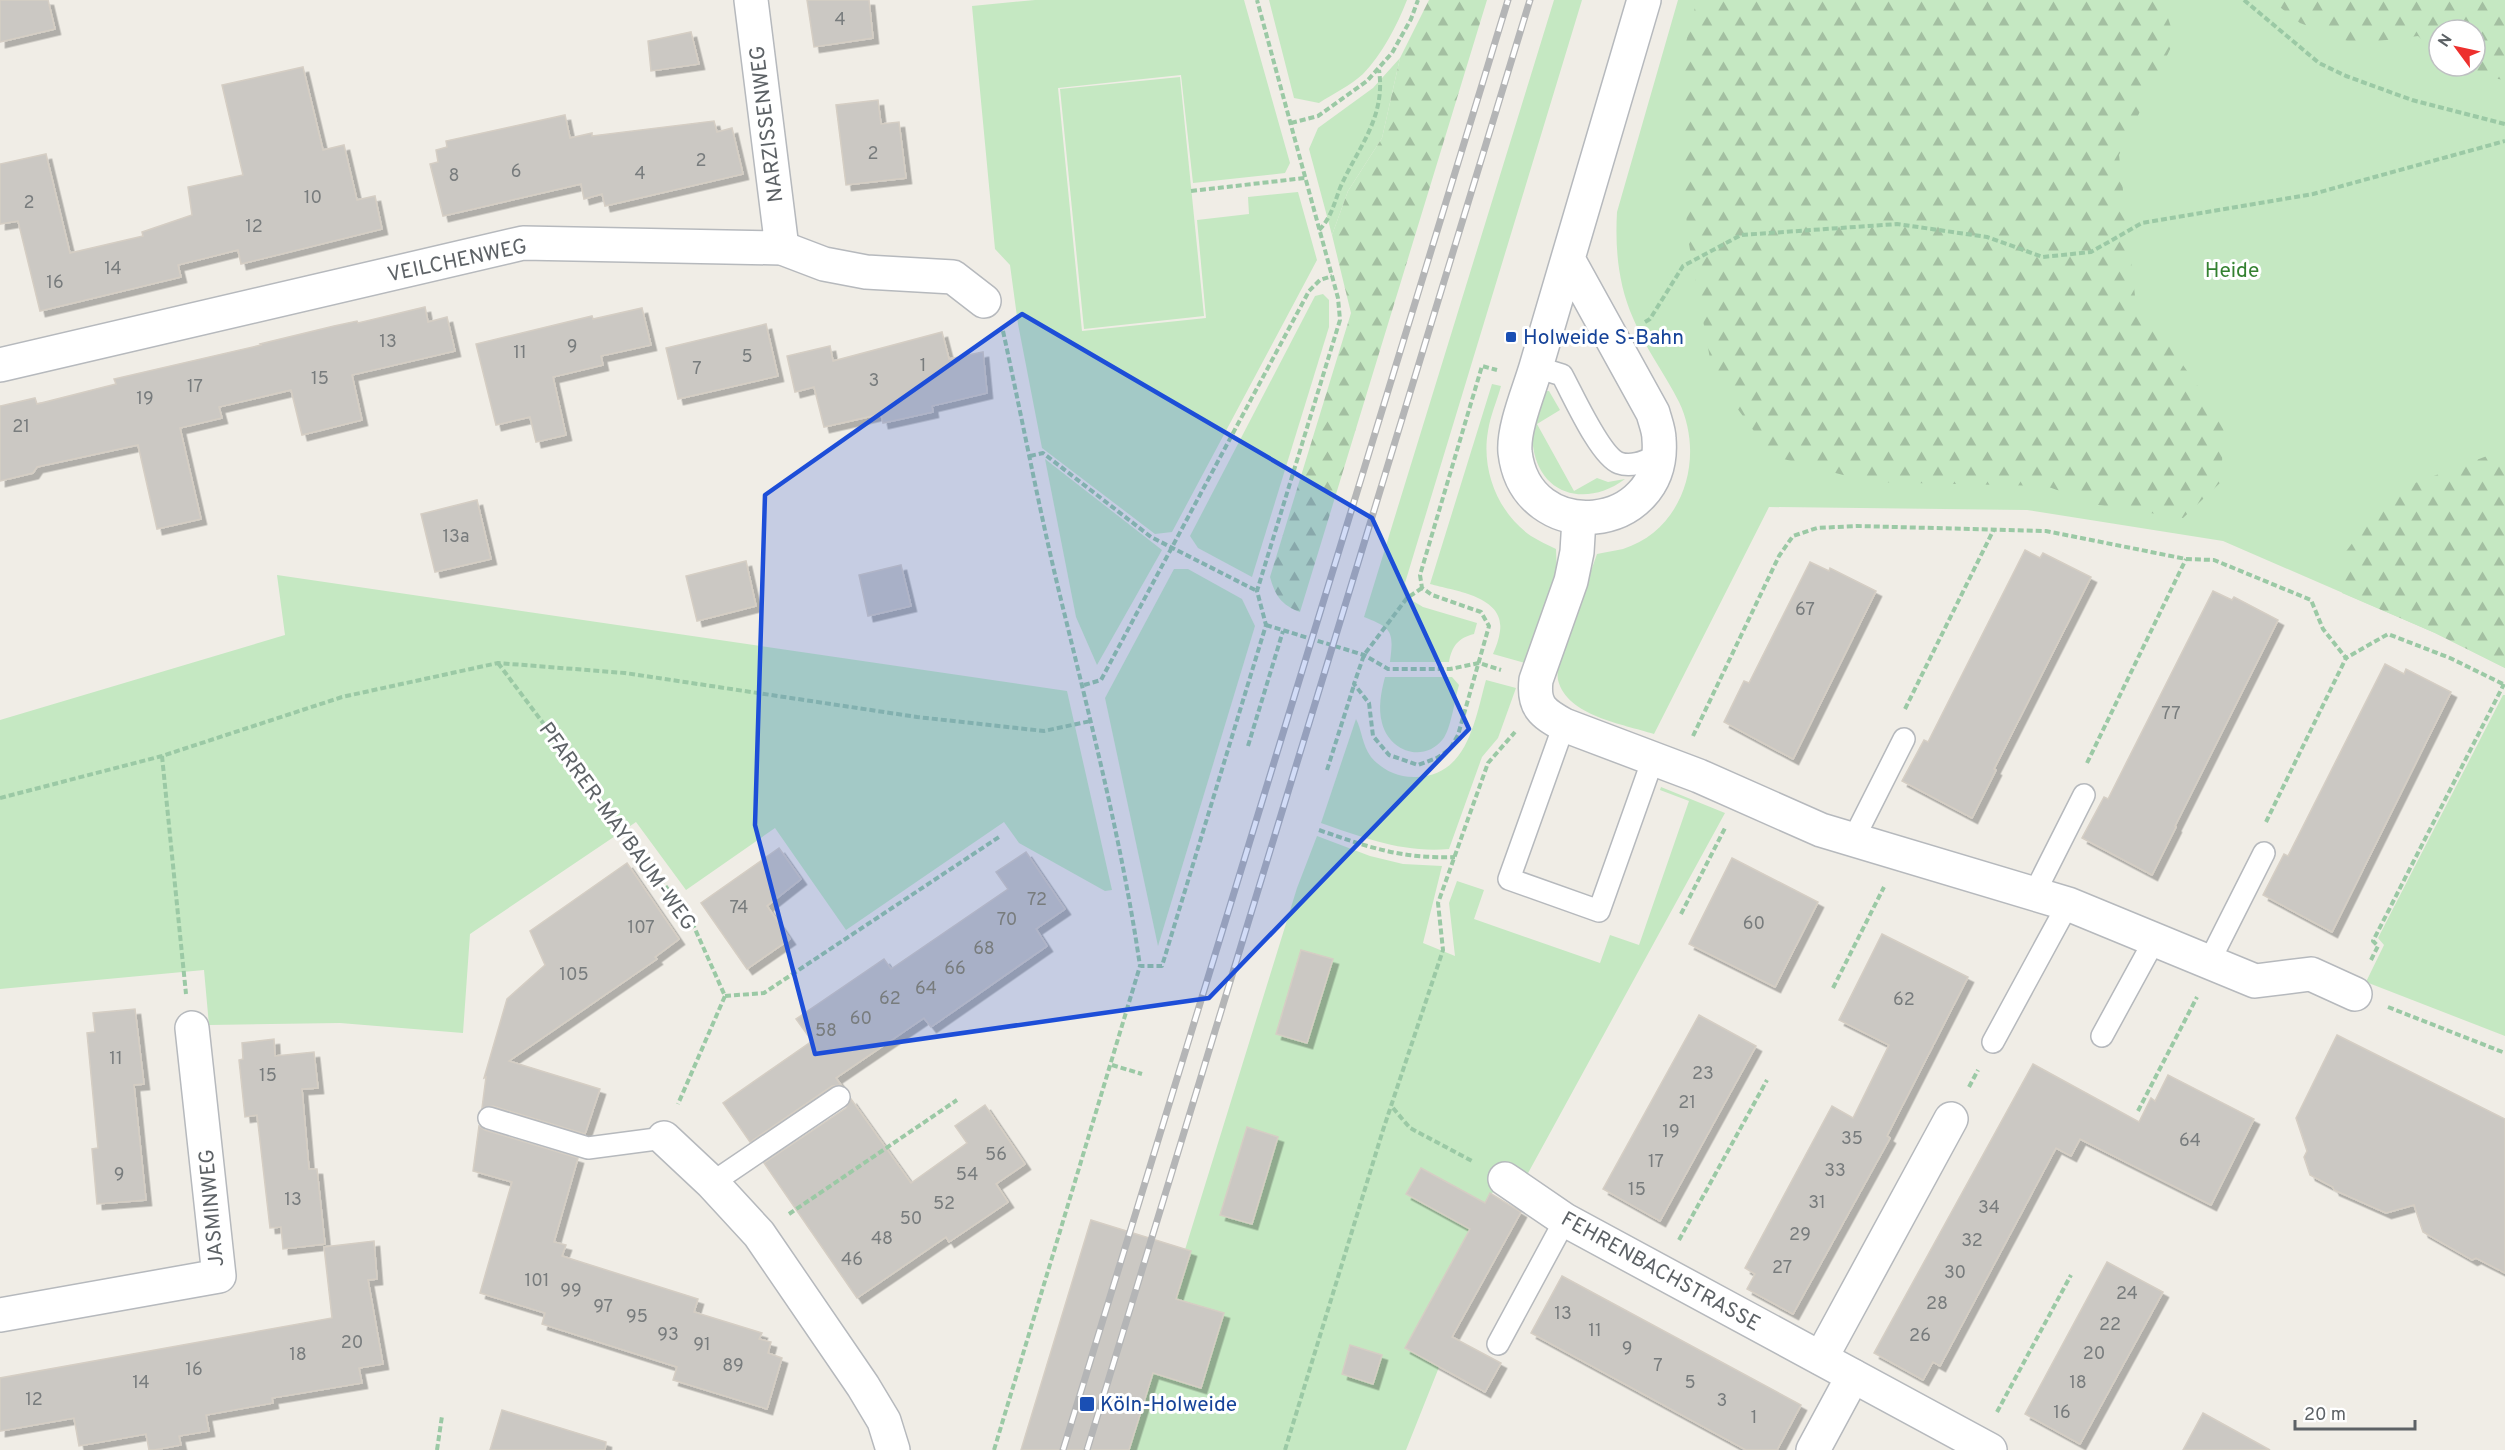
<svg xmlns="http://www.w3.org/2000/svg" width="2505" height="1450" viewBox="0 0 2505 1450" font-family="Overpass,sans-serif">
  <defs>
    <pattern id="forest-firs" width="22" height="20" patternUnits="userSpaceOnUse" patternTransform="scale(1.5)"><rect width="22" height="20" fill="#c5e8c2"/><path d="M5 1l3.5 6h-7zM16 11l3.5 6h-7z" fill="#a3bfa1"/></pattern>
    <filter id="shadow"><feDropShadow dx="5.5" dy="5.5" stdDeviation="0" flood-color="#0004"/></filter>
  </defs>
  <rect width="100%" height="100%" fill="#f0ede6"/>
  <g fill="#c5e8c2" fill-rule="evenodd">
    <polygon points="1035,0 1244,0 1290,163 1285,173 1193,183 1181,75 1058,88 1082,331 1206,318 1197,220 1249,214 1248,197 1298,192 1317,260 1172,532 1155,534 1042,448 1018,324 1010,265 995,249 972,6"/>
    <path d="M1269 0H1407C1397 26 1382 54 1363 74 1351 85 1333 94 1319 103L1294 98Z"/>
    <path d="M1554 0H1582L1405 583 1413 601 1423 607 1477 623 1474 634C1458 638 1452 646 1449 662H1390C1394 631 1392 628 1364 617Z"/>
    <path d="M1678 0H2505V668L2435 633 2223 541 2027 510 1769 507 1654 734C1623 724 1567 716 1558 680 1557 674 1558 666 1559 661L1597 554C1605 552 1615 551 1623 549 1685 529 1705 456 1679 402 1665 374 1645 348 1633 318 1618 284 1615 248 1617 212ZM2439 30H2475V66H2439Z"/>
    <polygon points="1400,58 1382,138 1348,191 1332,235 1309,149 1318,128 1373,88"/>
    <polygon points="1180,77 1204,316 1084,329 1060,89"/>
    <polygon points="1323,294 1329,300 1329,327 1252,577 1198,548 1190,536 1315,296"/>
    <path d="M1492 384 1501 386C1497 401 1490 416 1488 431 1481 470 1498 513 1531 536 1539 541 1548 545 1556 549L1557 576 1525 663 1493 654C1496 647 1499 639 1500 631 1505 596 1454 591 1430 584Z"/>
    <path d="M1542 391H1549L1560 410 1537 424 1574 491 1597 478 1608 482 1625 479C1588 507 1540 497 1533 446 1531 427 1537 409 1542 391Z"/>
    <polygon points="1045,459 1162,550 1097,665 1076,617"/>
    <polygon points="1174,569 1188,569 1242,599 1255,626 1158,946 1105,698"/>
    <polygon points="277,575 1067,691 1112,890 1105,891 1019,843 1004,822 846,930 775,828 686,890 636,822 470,934 463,1033 340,1023 209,1025 204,970 0,989 0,720 285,635"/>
    <path d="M1385 677H1452L1459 685C1455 698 1451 729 1443 739 1423 764 1389 751 1382 723 1378 708 1381 692 1385 677Z"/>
    <path d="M1486 680 1516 688 1498 738 1482 757 1449 849C1403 853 1364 838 1321 823L1356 719C1362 730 1362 745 1371 757 1382 770 1399 778 1416 777 1468 776 1475 719 1486 680Z"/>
    <polygon points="2503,695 2505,695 2505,1036 2366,982 2384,945 2378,938"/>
    <polygon points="1661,787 1725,813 1527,1175 1507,1166 1426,1315 1451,1337 1406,1450 1123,1450 1297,888 1317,836 1370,856 1403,864 1442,866 1423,943 1455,956 1449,903 1457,881 1484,890 1474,919 1600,963 1610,935 1639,945 1689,801 1660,790"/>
  </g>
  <g fill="url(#forest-firs)">
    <path d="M1429 0H1487L1300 612C1281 605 1275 595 1270 577L1351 313 1332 235 1348 191 1382 138 1400 58Z"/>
    <polygon points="1697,0 2162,0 2175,39 2119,155 2135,296 2224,424 2221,482 2183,518 2098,505 2046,486 1869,482 1772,456 1713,375 1687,233 1680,65"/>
    <polygon points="2271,0 2505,0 2505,80 2458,73 2451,66 2475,66 2475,30 2439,30 2439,55 2418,36 2355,44 2300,23"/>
    <polygon points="2495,453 2505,462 2505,668 2435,633 2342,593 2344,554 2391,492"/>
  </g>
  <g fill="#cbc8c3" stroke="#d5cec4" stroke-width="1.5" filter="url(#shadow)">
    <polygon points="0,0 48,0 55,29 0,42"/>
    <polygon points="807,0 869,0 873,38 814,47"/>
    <polygon points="691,32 699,64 651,71 648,41"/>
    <polygon points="303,67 323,150 344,145 357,200 375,196 382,229 241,264 238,250 178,265 181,277 40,311 18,221 0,224 0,164 46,154 70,253 143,236 142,232 192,215 188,187 243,175 222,85"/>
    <polygon points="878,100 881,124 899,122 906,178 846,185 836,105"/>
    <polygon points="565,115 570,138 592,133 592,136 714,121 717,132 732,128 743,174 605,206 602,194 584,199 581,184 443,216 430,164 438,162 436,150 447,147 446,141"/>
    <polygon points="425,307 428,322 447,317 455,351 352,375 362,420 302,435 291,390 219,407 222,418 180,428 201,519 157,529 138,445 37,467 33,473 0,481 0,406 35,398 37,404 116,384 114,379 261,345 260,344 334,326 357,321 358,323"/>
    <polygon points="642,308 651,345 601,356 603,365 553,377 566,435 536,442 530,417 496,425 476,344 592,316 593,319"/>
    <polygon points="766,324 778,376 678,399 666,348"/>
    <polygon points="942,332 949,359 983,352 987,393 932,406 933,412 883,423 881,414 824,427 814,387 795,392 787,356 830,346 833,361"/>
    <polygon points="477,500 491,559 435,572 421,514"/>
    <polygon points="2025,550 2040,558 2043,553 2091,577 1994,769 1996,770 1972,818 1902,781 1924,740 1928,742"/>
    <polygon points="746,561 756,606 697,621 686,576"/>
    <polygon points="1810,562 1829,571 1830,568 1876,591 1793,759 1724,722 1744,681 1749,683"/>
    <polygon points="901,565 911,606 868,616 859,575"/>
    <polygon points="2213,591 2232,600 2234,597 2278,620 2175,826 2176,827 2152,875 2082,838 2104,797 2108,799"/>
    <polygon points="2385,664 2404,674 2406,669 2451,692 2332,932 2263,895 2284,854 2288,856"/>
    <polygon points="779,848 801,879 767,906 790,939 747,969 701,903"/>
    <polygon points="1026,852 1065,909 1036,929 1047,946 931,1027 924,1018 836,1078 841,1085 832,1086 750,1142 723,1103 812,1041 796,1019 884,959 891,969 1008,889 996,872"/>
    <polygon points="1732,858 1818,902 1775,987 1689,944"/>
    <polygon points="627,863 679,939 655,957 657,959 509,1061 600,1089 585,1134 493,1106 482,1108 486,1077 484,1078 507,999 545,965 530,931"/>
    <polygon points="1882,934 1968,977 1887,1136 1890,1138 1793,1314 1747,1289 1755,1274 1745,1268 1832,1106 1853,1118 1889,1045 1839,1020"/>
    <polygon points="1301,950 1333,959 1307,1043 1276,1034"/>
    <polygon points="135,1009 144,1084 134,1085 146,1200 97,1204 92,1149 98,1148 87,1033 95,1032 93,1013"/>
    <polygon points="1699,1015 1756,1046 1660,1221 1603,1189"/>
    <polygon points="2337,1035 2505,1119 2505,1273 2476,1258 2472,1260 2423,1232 2414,1205 2386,1213 2334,1190 2333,1187 2310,1175 2304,1157 2307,1151 2296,1118"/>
    <polygon points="274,1039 275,1056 314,1052 318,1088 302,1089 309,1169 317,1169 325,1244 283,1249 281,1227 270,1228 257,1115 245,1117 239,1060 243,1059 242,1043"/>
    <polygon points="2033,1064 2139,1122 2151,1098 2155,1101 2168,1075 2254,1119 2211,1205 2080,1139 2071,1156 2056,1148 1940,1366 1933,1362 1923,1380 1874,1353"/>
    <polygon points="851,1099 911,1183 967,1143 955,1126 985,1105 1025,1164 996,1184 1008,1202 949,1242 946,1237 857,1298 764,1163 846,1108"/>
    <polygon points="479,1126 485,1130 578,1158 554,1242 566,1245 562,1256 698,1299 694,1312 762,1333 759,1339 771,1342 768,1353 782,1358 767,1409 673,1380 677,1367 542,1324 545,1313 480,1293 512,1182 473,1171"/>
    <polygon points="1247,1127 1278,1137 1252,1224 1220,1215"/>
    <polygon points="1421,1168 1485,1203 1490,1193 1521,1212 1452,1337 1501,1363 1485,1392 1405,1348 1470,1229 1406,1194"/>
    <polygon points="1091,1220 1191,1251 1176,1299 1224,1313 1201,1388 1153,1373 1129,1450 1021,1450"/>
    <polygon points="374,1241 377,1279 368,1280 383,1364 359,1368 362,1383 272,1398 273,1403 206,1415 209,1431 179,1436 181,1445 154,1450 149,1450 146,1434 79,1446 74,1418 0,1431 0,1378 332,1318 324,1247"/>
    <polygon points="2107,1262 2163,1292 2080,1444 2025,1414"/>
    <polygon points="1562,1276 1801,1405 1777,1450 1746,1450 1531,1333"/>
    <polygon points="1350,1345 1382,1355 1373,1384 1342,1374"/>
    <polygon points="502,1410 606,1442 605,1450 490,1450"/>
    <polygon points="2203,1413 2270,1450 2183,1450"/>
  </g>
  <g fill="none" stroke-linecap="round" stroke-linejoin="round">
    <defs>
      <g id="lane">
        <path d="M1536 367 1562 375C1573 395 1600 456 1619 463 1633 468 1647 460 1659 455"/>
        <polyline points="1564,725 1509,879 1599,911 1653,759"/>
        <polyline points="1853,840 1904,739"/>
        <polyline points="2034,894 2084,795"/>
        <polyline points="2209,962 2264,853"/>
        <polyline points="2102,1036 2155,939"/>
        <polyline points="1993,1042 2068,904"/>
        <polyline points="489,1118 588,1148 664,1138"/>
        <polyline points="712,1183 839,1097"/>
        <polyline points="1498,1344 1565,1220"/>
      </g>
      <g id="street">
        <polyline points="751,0 782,248"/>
        <path d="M1568 259 1653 413C1655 421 1659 430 1659 439 1667 534 1526 548 1515 452 1513 428 1529 391 1536 367L1644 0"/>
        <polyline points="0,365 523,243 782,248 824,264 866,272 953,277 984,301"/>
        <path d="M1579 519 1577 552 1571 581 1536 680C1533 706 1542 713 1564 725L1699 776 1821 830 2068 904 2255 981 2311 974 2355 994"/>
        <polyline points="664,1138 712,1183 759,1234 863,1386 884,1421 893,1450"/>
        <polyline points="1505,1179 1565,1220 1990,1450"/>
        <polyline points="0,1315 219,1276 192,1028"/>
        <polyline points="1821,1358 1951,1119"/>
        <polyline points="1813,1450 1853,1376"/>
      </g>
    </defs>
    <use href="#lane" stroke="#b6b9bd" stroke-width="24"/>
    <use href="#street" stroke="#b6b9bd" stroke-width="36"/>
    <g stroke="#9bc9a5" stroke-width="4" stroke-dasharray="6 3" stroke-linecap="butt">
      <polyline points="2244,0 2319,63 2346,76 2412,100 2505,124"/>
      <polyline points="1291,123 1318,116 1367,81 1392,53 1411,19 1418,0"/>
      <polyline points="1191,191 1305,178"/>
      <path d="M1319 230C1331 218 1334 204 1340 188 1358 147 1386 118 1379 70"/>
      <polyline points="1645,322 1650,319 1683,266 1741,235 1897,224 1987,237 2043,257 2091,252 2142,223 2313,194 2505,141"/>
      <path d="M1003 331C1024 427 1042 525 1066 620 1094 735 1123 849 1140 966"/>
      <polyline points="1030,456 1043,453 1151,537 1257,591"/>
      <polyline points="1422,588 1407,598 1364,655 1354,684 1369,703 1373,736 1389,755 1418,765 1437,758 1450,749 1458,735 1489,626 1481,612 1432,595 1422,588 1420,575 1482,366 1497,370"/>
      <polyline points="1266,625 1364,655 1388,669 1450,669 1479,663 1501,670"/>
      <polyline points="498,663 691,920 725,996 678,1104"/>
      <polyline points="1084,685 1101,680 1309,291 1320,280 1332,276"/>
      <polyline points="1905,709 1994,529"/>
      <polyline points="1693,736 1779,556 1793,536 1817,528 1857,526 2046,531 2186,559 2214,560 2311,600 2323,629 2346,658 2388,634 2450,658 2505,685"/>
      <polyline points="1248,746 1283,631"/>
      <polyline points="162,756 186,994"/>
      <polyline points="2087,763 2186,559"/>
      <polyline points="1327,770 1354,685"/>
      <polyline points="0,798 162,756 342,697 498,663 625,673 917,717 1044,731 1091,721"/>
      <polyline points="2266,822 2346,658"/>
      <path d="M1319 830C1368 847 1401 859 1455 857"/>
      <polyline points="1681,914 1725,828"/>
      <polyline points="2371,960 2378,946 2373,941 2504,684"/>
      <polyline points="1833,988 1884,887"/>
      <polyline points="725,996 764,993 999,837"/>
      <polyline points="2388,1007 2505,1053"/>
      <polyline points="1112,1065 1142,1074"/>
      <polyline points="1969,1087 1978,1070"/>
      <polyline points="1393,1108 1410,1128 1472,1161"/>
      <polyline points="2138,1111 2197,997"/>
      <polyline points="789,1214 957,1100"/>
      <polyline points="1679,1240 1767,1080"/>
      <polyline points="1997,1412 2071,1275"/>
      <polyline points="437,1450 442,1416"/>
      <polyline points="994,1450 1140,966 1162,966 1266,625 1257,591 1340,320 1338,298 1257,0"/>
      <polyline points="1285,1450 1383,1130 1443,950 1438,903 1488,763 1515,732"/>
    </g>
    <use href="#lane" stroke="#fff" stroke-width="21"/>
    <use href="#street" stroke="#fff" stroke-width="33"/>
    <defs>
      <g id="rail">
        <polyline points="1063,1450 1508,0"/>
        <polyline points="1087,1450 1530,0"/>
      </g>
    </defs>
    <use href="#rail" stroke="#b4b5b6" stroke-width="7"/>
    <use href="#rail" stroke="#fff" stroke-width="4.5" stroke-dasharray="14" stroke-linecap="butt"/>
  </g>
  <path fill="#1d4ed8" fill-opacity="0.2" stroke="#1d4ed8" stroke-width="4.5" stroke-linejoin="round" d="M1022 314 1372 518 1469 729 1209 998 815 1054 755 825 765 495Z"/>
  <g fill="#1a4fb4" stroke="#fff" stroke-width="2">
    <rect x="1505" y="331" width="12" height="12" rx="3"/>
    <rect x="1079" y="1396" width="16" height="16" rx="3"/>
  </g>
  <g text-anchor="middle" stroke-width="6" stroke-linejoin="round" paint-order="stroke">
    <g font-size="18" fill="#787c7d">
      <text x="840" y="25">4</text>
      <text x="873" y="159">2</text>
      <text x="701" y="166">2</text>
      <text x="516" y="177">6</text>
      <text x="640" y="179">4</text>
      <text x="454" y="181">8</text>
      <text x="313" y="203">10</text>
      <text x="29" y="208">2</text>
      <text x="254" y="232">12</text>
      <text x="113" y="274">14</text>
      <text x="55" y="288">16</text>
      <text x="388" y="347">13</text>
      <text x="572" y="352">9</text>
      <text x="520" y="358">11</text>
      <text x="747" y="362">5</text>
      <text x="923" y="371">1</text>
      <text x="697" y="374">7</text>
      <text x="320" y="384">15</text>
      <text x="874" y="386">3</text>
      <text x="195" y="392">17</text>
      <text x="145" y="404">19</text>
      <text x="21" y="432">21</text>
      <text x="456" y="542">13a</text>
      <text x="1805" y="615">67</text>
      <text x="2171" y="719">77</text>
      <text x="1037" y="905">72</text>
      <text x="739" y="913">74</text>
      <text x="1007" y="925">70</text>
      <text x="1754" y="929">60</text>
      <text x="641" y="933">107</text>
      <text x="984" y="954">68</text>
      <text x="955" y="974">66</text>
      <text x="574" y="980">105</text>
      <text x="926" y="994">64</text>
      <text x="890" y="1004">62</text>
      <text x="1904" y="1005">62</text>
      <text x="861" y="1024">60</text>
      <text x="826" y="1036">58</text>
      <text x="116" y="1064">11</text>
      <text x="1703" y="1079">23</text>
      <text x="268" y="1081">15</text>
      <text x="1687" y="1108">21</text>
      <text x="1671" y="1137">19</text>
      <text x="1852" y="1144">35</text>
      <text x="2190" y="1146">64</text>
      <text x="996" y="1160">56</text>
      <text x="1656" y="1167">17</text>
      <text x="1835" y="1176">33</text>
      <text x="119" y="1180">9</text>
      <text x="967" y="1180">54</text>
      <text x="1637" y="1195">15</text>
      <text x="293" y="1205">13</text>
      <text x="1817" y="1208">31</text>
      <text x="944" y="1209">52</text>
      <text x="1989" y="1213">34</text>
      <text x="911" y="1224">50</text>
      <text x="1800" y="1240">29</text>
      <text x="882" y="1244">48</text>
      <text x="1972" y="1246">32</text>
      <text x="852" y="1265">46</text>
      <text x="1782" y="1273">27</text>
      <text x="1955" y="1278">30</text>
      <text x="537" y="1286">101</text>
      <text x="571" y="1296">99</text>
      <text x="2127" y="1299">24</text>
      <text x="1937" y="1309">28</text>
      <text x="603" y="1312">97</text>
      <text x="1563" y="1319">13</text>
      <text x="637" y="1322">95</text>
      <text x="2110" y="1330">22</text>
      <text x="1595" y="1336">11</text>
      <text x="668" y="1340">93</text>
      <text x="1920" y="1341">26</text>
      <text x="352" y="1348">20</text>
      <text x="702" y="1350">91</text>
      <text x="1627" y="1354">9</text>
      <text x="2094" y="1359">20</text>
      <text x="298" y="1360">18</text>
      <text x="733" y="1371">89</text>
      <text x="1658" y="1371">7</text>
      <text x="194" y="1375">16</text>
      <text x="141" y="1388">14</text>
      <text x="1690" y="1388">5</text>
      <text x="2078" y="1388">18</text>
      <text x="34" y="1405">12</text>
      <text x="1722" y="1406">3</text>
      <text x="2062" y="1418">16</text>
      <text x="1754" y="1423">1</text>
    </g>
    <g font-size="21" fill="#5d6266" stroke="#fff">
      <text transform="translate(766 124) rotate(-97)" y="7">NARZISSENWEG</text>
      <text transform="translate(457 260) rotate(-12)" y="7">VEILCHENWEG</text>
      <text transform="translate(618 826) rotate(54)" y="7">PFARRER-MAYBAUM-WEG</text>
      <text transform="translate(211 1208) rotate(-95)" y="7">JASMINWEG</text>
      <text transform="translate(1661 1271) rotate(29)" y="7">FEHRENBACHSTRASSE</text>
    </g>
    <g font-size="21" fill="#348131" stroke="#fff">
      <text x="2232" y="277">Heide</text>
    </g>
    <g font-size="21" fill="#164399" stroke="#fff" text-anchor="start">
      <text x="1523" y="344">Holweide S-Bahn</text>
      <text x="1100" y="1411">Köln-Holweide</text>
    </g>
  </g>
  <g transform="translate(2457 48) rotate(303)"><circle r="28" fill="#ffffff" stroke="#bec0c2" stroke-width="1.5"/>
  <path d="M0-4.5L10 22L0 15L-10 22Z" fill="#ed302e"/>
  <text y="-9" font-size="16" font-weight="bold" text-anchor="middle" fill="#5d6266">N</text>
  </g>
  <path d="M2295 1420v9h120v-9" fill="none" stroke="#5d6266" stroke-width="3"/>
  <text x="2304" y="1420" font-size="18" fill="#5d6266" stroke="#ffffff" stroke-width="4.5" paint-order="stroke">20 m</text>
</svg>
